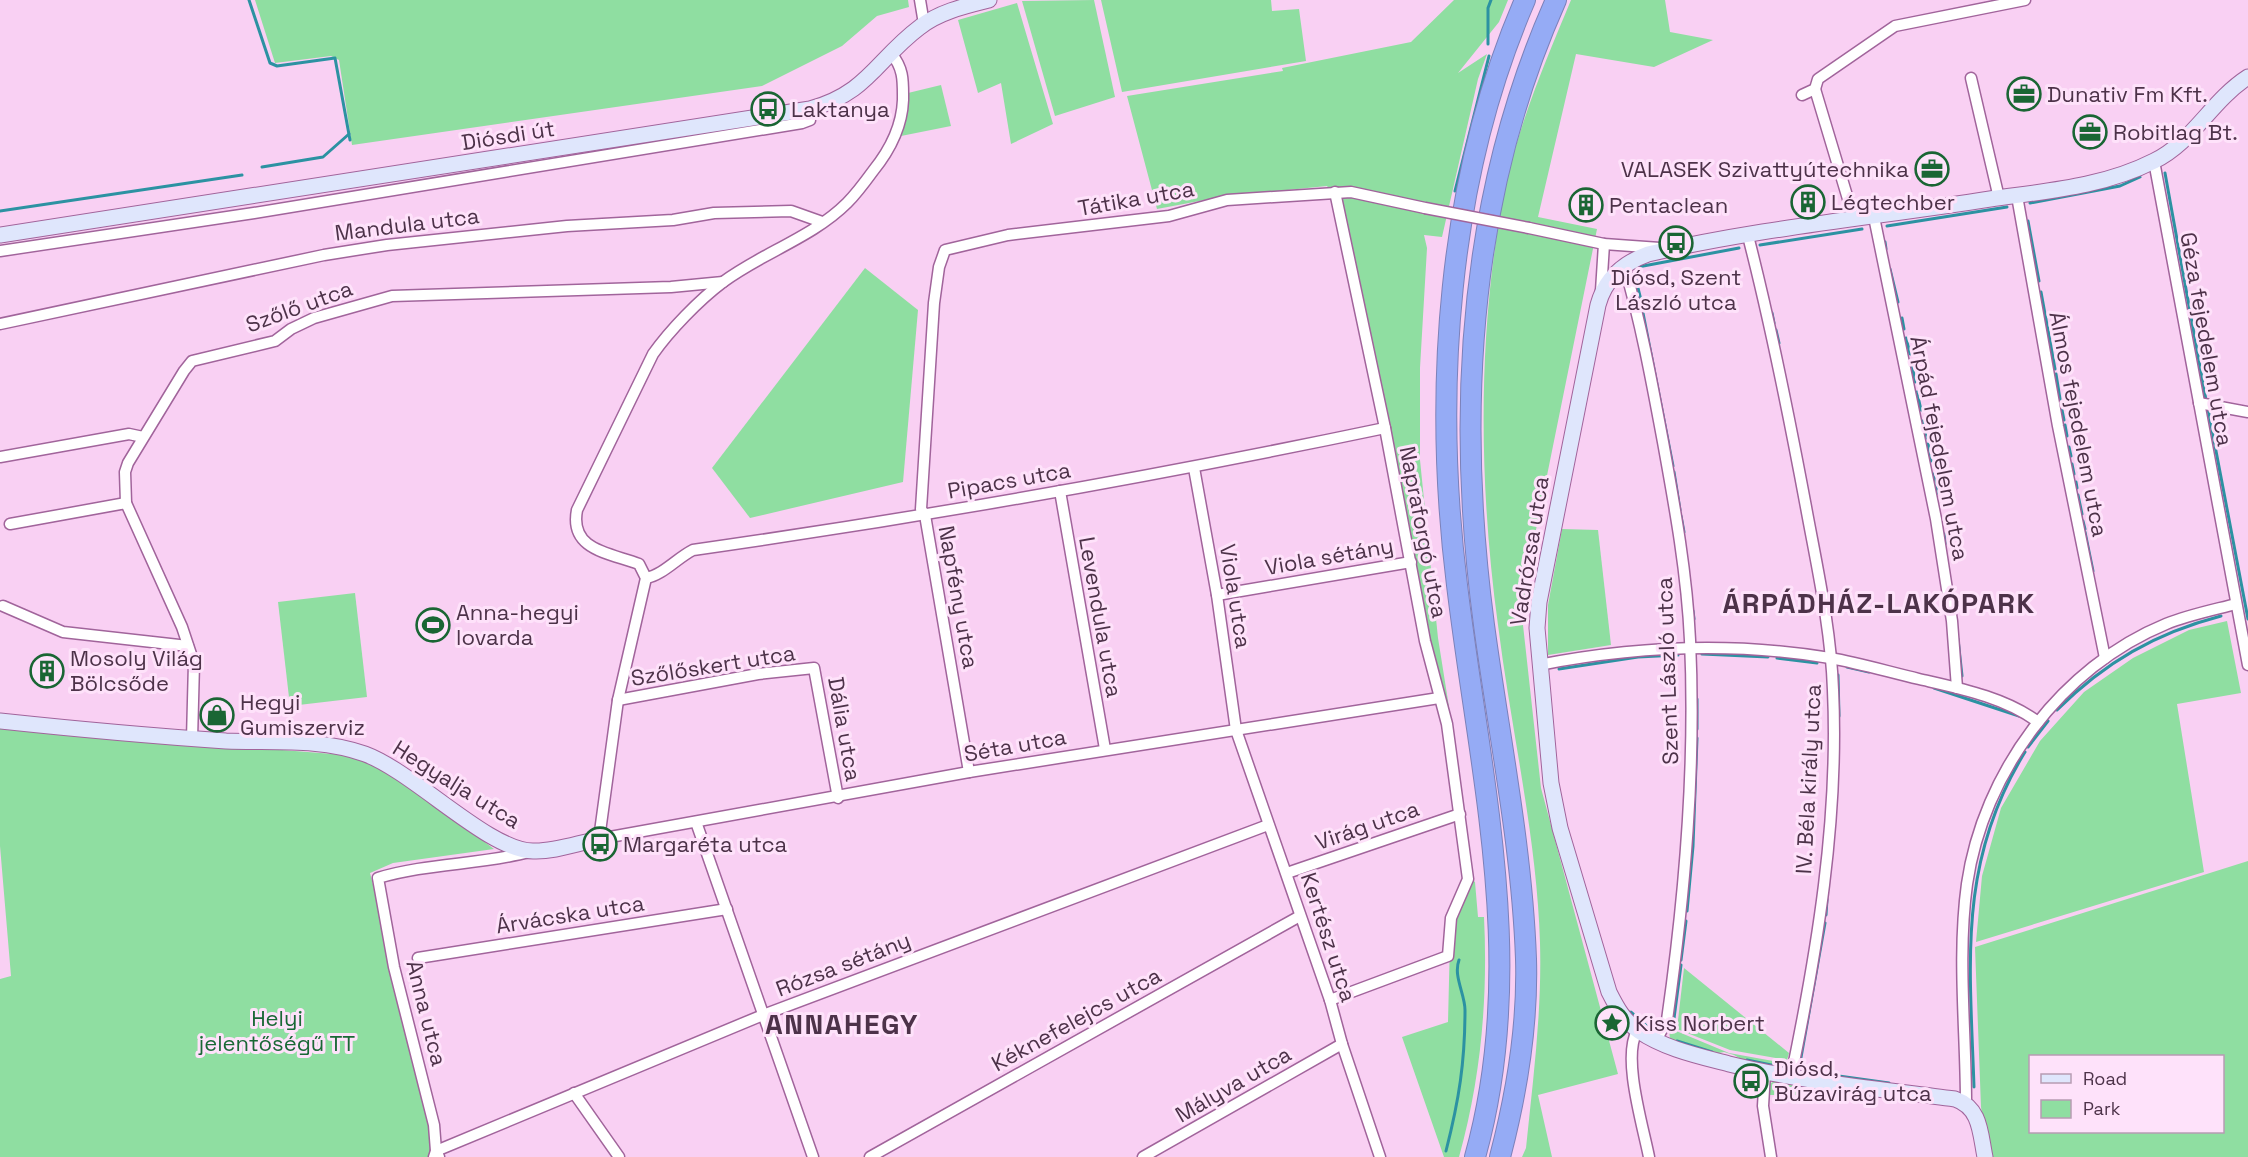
<svg xmlns="http://www.w3.org/2000/svg" width="2248" height="1157" viewBox="0 0 2248 1157" font-family="'Space Grotesk',sans-serif">
  <rect width="100%" height="100%" fill="#f9d0f3"/>
  <g fill="#8fdea1" fill-rule="evenodd">
    <polygon points="255,0 908,0 909,7 877,16 842,46 762,86 352,145 339,60 331,56 275,63"/>
    <polygon points="1094,0 1115,97 1055,116 1022,1"/>
    <polygon points="1101,0 1271,0 1272,11 1299,9 1306,61 1122,92"/>
    <polygon points="1454,0 1508,0 1499,22 1458,73 1487,54 1478,79 1442,237 1424,235 1427,248 1420,368 1420,460 1438,638 1449,707 1442,699 1343,208 1327,186 1226,196 1157,209 1127,96 1283,71 1282,68 1411,42"/>
    <path d="M1571 0H1665L1670 32 1713 40 1654 67 1576 54 1538 217 1597 229 1525 584 1523 625 1541 788 1618 1074 1538 1095 1552 1157H1522L1526 1148C1533 1080 1542 1012 1540 943 1537 837 1511 730 1498 625 1479 487 1477 336 1503 199 1516 130 1544 65 1571 0Z"/>
    <polygon points="1017,3 1053,124 1011,144 1001,83 978,93 958,20"/>
    <polygon points="941,85 951,126 901,136 908,93"/>
    <polygon points="865,268 918,310 903,482 750,518 712,468"/>
    <polygon points="1562,529 1598,530 1611,645 1548,655 1548,605"/>
    <polygon points="355,593 367,697 290,706 278,602"/>
    <polygon points="2227,621 2241,693 2177,704 2204,872 1976,942 1982,876 2001,808 2040,741 2084,692 2133,658 2189,630"/>
    <polygon points="0,728 358,756 426,797 494,849 393,863 370,873 434,1125 434,1157 0,1157 0,979 11,976 0,846"/>
    <path d="M2248 861V1157H1988L1981 1107 1975 947ZM2030 1056H2222V1132H2030Z"/>
    <path d="M1472 879 1475 882 1478 917H1484C1488 998 1481 1078 1459 1157H1444L1402 1037 1448 1022 1450 940 1456 906Z"/>
    <polygon points="1684,968 1789,1053 1787,1060 1730,1050 1677,1029"/>
    <polygon points="1669,1028 1729,1053 1789,1064 1785,1070 1753,1066 1734,1055 1724,1052 1714,1054 1670,1040"/>
    <polygon points="1779,1079 1803,1088 1802,1095 1766,1095 1769,1084"/>
  </g>
  <g fill="none" stroke-linecap="round" stroke-linejoin="round">
    <g stroke="#2c92a2" stroke-width="3">
      <polyline points="249,0 270,63 277,66 335,58 350,140"/>
      <polyline points="1488,44 1488,8 1491,0"/>
      <polyline points="262,167 323,157 349,134"/>
      <polyline points="2165,173 2206,400"/>
      <polyline points="1455,191 1489,56"/>
      <polyline points="2030,203 2120,186 2140,177"/>
      <polyline points="0,211 242,175"/>
      <polyline points="2028,221 2039,281"/>
      <polyline points="1887,226 2007,207"/>
      <polyline points="1885,242 1886,249"/>
      <polyline points="1760,245 1862,229"/>
      <polyline points="1638,267 1739,248"/>
      <polyline points="1890,269 1898,302"/>
      <polyline points="1636,280 1642,304"/>
      <polyline points="2041,292 2055,369"/>
      <polyline points="1643,313 1673,466"/>
      <polyline points="1772,313 1774,323"/>
      <polyline points="1902,318 1904,329"/>
      <polyline points="1776,330 1779,343"/>
      <polyline points="1906,338 1910,354"/>
      <polyline points="1912,364 1915,382"/>
      <polyline points="2056,374 2060,399"/>
      <polyline points="1917,392 1921,410"/>
      <polyline points="2061,405 2064,420"/>
      <polyline points="2208,409 2248,619"/>
      <polyline points="1923,421 1926,438"/>
      <polyline points="2065,425 2067,436"/>
      <polyline points="1928,444 1931,461"/>
      <polyline points="2069,447 2071,456"/>
      <polyline points="2072,464 2074,474"/>
      <polyline points="1674,472 1680,510"/>
      <polyline points="1933,474 1937,493"/>
      <polyline points="2076,482 2077,488"/>
      <polyline points="2078,495 2082,514"/>
      <polyline points="1681,516 1684,532"/>
      <polyline points="2083,521 2085,529"/>
      <polyline points="2085,532 2093,571"/>
      <polyline points="1944,534 1945,544"/>
      <polyline points="1693,611 1694,619"/>
      <polyline points="1958,639 1962,676"/>
      <polyline points="1702,654 1768,657"/>
      <polyline points="1777,658 1817,663"/>
      <polyline points="1847,667 1869,672"/>
      <polyline points="1559,669 1638,657 1678,655"/>
      <polyline points="1838,675 1839,716"/>
      <polyline points="1934,688 2019,716"/>
      <polyline points="1697,699 1697,729"/>
      <path d="M2057 710C2105 662 2156 633 2221 616"/>
      <polyline points="2028,747 2048,721"/>
      <polyline points="1687,911 1693,846 1697,738"/>
      <polyline points="1826,915 1827,899"/>
      <polyline points="1681,960 1686,921"/>
      <polyline points="1631,1012 1649,1028"/>
      <polyline points="1673,1026 1681,965"/>
      <polyline points="1677,1041 1712,1052"/>
      <polyline points="1747,1060 1781,1067"/>
      <polyline points="1800,1063 1825,923"/>
      <polyline points="1810,1072 1889,1083"/>
      <path d="M1974 1087C1970 964 1957 863 2025 752"/>
      <path d="M1446 1151C1459 1100 1465 1062 1465 1010 1465 994 1453 976 1459 960"/>
    </g>
    <defs>
      <g id="street">
        <polyline points="920,0 924,24"/>
        <path d="M891 53C904 69 903 81 903 100 902 127 890 150 873 171 865 182 857 193 847 203 813 237 762 253 723 282 699 300 670 330 653 354L577 510C569 551 611 553 639 564L646 578 618 700 599 839 969 772 1439 698"/>
        <polyline points="1971,78 1999,198"/>
        <polyline points="1815,89 1854,219"/>
        <polyline points="1802,95 1815,89 1818,79 1895,26 2025,0"/>
        <polyline points="2154,161 2248,665"/>
        <polyline points="2017,196 2058,426 2105,658"/>
        <polyline points="1874,217 1936,519 1952,621 1957,688"/>
        <polyline points="1529,228 1604,244 1660,248"/>
        <path d="M1748 236C1771 325 1789 416 1806 507 1817 567 1831 629 1833 690 1839 820 1817 951 1791 1077"/>
        <polyline points="0,251 254,213 802,123 810,120 810,109"/>
        <path d="M1624 265C1641 323 1652 383 1663 442 1675 508 1687 574 1690 640 1696 768 1685 894 1667 1020L1656 1041"/>
        <polyline points="1601,291 1604,244"/>
        <polyline points="0,324 324,255 387,245 567,226 673,220 714,213 791,211 822,222"/>
        <polyline points="2199,403 2248,412"/>
        <polyline points="0,457 129,434 143,437"/>
        <polyline points="1194,468 1217,595 1236,730 1330,1000 1342,1044 1380,1157"/>
        <polyline points="1060,491 1105,749"/>
        <polyline points="10,524 126,503"/>
        <path d="M646 578C663 575 677 558 693 550 925 517 1156 476 1385 428"/>
        <polyline points="1217,595 1411,562"/>
        <polyline points="3,606 63,632 188,646"/>
        <path d="M1539 665C1636 646 1733 642 1830 658 1859 663 1889 672 1919 679 1958 688 2005 697 2038 722"/>
        <polyline points="618,700 758,674 814,668 838,798"/>
        <polyline points="192,739 194,663 182,627 126,503 125,472 128,463 184,371 192,361 275,341 291,329 314,318 392,296 671,287 723,282"/>
        <polyline points="969,772 925,515 921,509 934,303 939,267 945,250 1008,235 1169,216 1227,200 1351,192 1425,208"/>
        <polyline points="696,822 813,1157"/>
        <polyline points="1287,873 1460,814"/>
        <polyline points="418,958 727,909"/>
        <polyline points="1330,1000 1448,956 1451,918 1468,879 1447,724 1425,641 1385,428 1335,192"/>
        <path d="M1637 1031C1622 1058 1643 1126 1649 1157"/>
        <polyline points="1765,1072 1763,1106 1771,1157"/>
        <polyline points="574,1093 619,1157"/>
        <path d="M1966 1103C1966 1031 1957 956 1967 884 1983 773 2061 667 2166 624 2188 615 2213 610 2236 604"/>
        <path d="M434 1157 436 1151 434 1125 394 967 378 878C427 863 480 865 529 852"/>
        <polyline points="439,1157 436,1151 763,1015 1268,825"/>
        <polyline points="870,1157 1300,916"/>
        <polyline points="1143,1157 1342,1044"/>
      </g>
      <g id="secondary">
        <path d="M0 235 810 109C868 93 876 60 920 27 939 12 965 6 989 0"/>
        <path d="M0 721C75 729 151 736 226 741 273 743 320 738 365 754 414 772 489 851 533 851 554 852 578 843 599 839"/>
        <path d="M1985 1157C1980 1133 1981 1108 1955 1099 1880 1089 1803 1082 1729 1064 1699 1056 1665 1049 1639 1031 1624 1021 1617 1008 1609 992L1560 828 1551 783 1537 628 1539 602 1598 305C1605 279 1623 263 1648 254 1760 228 1877 217 1990 199 2046 191 2103 187 2154 161 2193 142 2211 101 2248 77"/>
      </g>
      <g id="highway">
        <path d="M1475 1157C1529 964 1480 778 1457 585 1433 392 1447 180 1525 0"/>
        <path d="M1500 1157C1517 1092 1528 1026 1526 959 1522 847 1499 736 1484 625 1456 414 1468 197 1556 0"/>
      </g>
    </defs>
    <use href="#street" stroke="#a1649b" stroke-width="13"/>
    <use href="#secondary" stroke="#a1649b" stroke-width="17"/>
    <use href="#highway" stroke="#7c81b9" stroke-width="22"/>
    <use href="#street" stroke="#fff" stroke-width="10"/>
    <use href="#secondary" stroke="#dfe6fc" stroke-width="15"/>
    <use href="#highway" stroke="#95abf5" stroke-width="20"/>
    <defs>
      <polyline id="street-bridge" points="1425,208 1529,228"/>
    </defs>
    <use href="#street-bridge" stroke="#a1649b" stroke-width="13" stroke-linecap="butt"/>
    <use href="#street-bridge" stroke="#fff" stroke-width="10"/>
  </g>
  <defs>
    <symbol id="office-ring" viewBox="-11 -11 22 22"><circle r="9.5" fill="#fee2fa" stroke="#1a6634" stroke-width="1.5"/><path d="M-6-3h4V-5.5h4V-3h4V5H-6ZM-1-4.5V-3h2v-1.5ZM-6 0V1H6V0Z" fill="#1a6634"/></symbol>
    <symbol id="bus-ring" viewBox="-11 -11 22 22"><circle r="9.5" fill="#fee2fa" stroke="#1a6634" stroke-width="1.5"/><path d="M-5-6H5V4H4V6H2V4H-2V6H-4V4H-5ZM-3.5-4V0h7V-4ZM-3.5 1.2v1.5H-2V1.2ZM2 1.2v1.5H3.5V1.2Z" fill="#1a6634"/></symbol>
    <symbol id="building-ring" viewBox="-11 -11 22 22"><circle r="9.5" fill="#fee2fa" stroke="#1a6634" stroke-width="1.5"/><path d="M-4-6H4V6H1V3H-1V6H-4ZM-2.5-4.3h1.7v1.8h-1.7ZM.8-4.3h1.7v1.8H.8ZM-2.5-1h1.7V.8h-1.7ZM.8-1h1.7V.8H.8Z" fill="#1a6634"/></symbol>
    <symbol id="stadium-ring" viewBox="-11 -11 22 22"><circle r="9.5" fill="#fee2fa" stroke="#1a6634" stroke-width="1.5"/><path d="M0-5a6.5 5 0 1 0 0 10a6.5 5 0 1 0 0-10ZM-3.5-1.8h7v3.6h-7Z" fill="#1a6634"/></symbol>
    <symbol id="shop-ring" viewBox="-11 -11 22 22"><circle r="9.5" fill="#fee2fa" stroke="#1a6634" stroke-width="1.5"/><path d="M-5-2.5h2.3a2.7 3.5 0 0 1 5.4 0H5L5.5 6h-11ZM-1.5-2.5h3a1.5 2.3 0 0 0-3 0Z" fill="#1a6634"/></symbol>
    <symbol id="sight-ring" viewBox="-11 -11 22 22"><circle r="9.5" fill="#fee2fa" stroke="#1a6634" stroke-width="1.5"/><path d="M0-6L1.8-2.2L6-1.7L2.9 1.2L3.7 5.4L0 3.3L-3.7 5.4L-2.9 1.2L-6-1.7L-1.8-2.2Z" fill="#1a6634"/></symbol>
  </defs>
  <g fill-rule="evenodd">
    <use href="#office-ring" x="2005" y="75" width="38" height="38"/>
    <use href="#bus-ring" x="749" y="90" width="38" height="38"/>
    <use href="#office-ring" x="2071" y="113" width="38" height="38"/>
    <use href="#office-ring" x="1913" y="150" width="38" height="38"/>
    <use href="#building-ring" x="1789" y="183" width="38" height="38"/>
    <use href="#building-ring" x="1567" y="186" width="38" height="38"/>
    <use href="#bus-ring" x="1657" y="224" width="38" height="38"/>
    <use href="#stadium-ring" x="414" y="606" width="38" height="38"/>
    <use href="#building-ring" x="28" y="652" width="38" height="38"/>
    <use href="#shop-ring" x="198" y="696" width="38" height="38"/>
    <use href="#bus-ring" x="581" y="825" width="38" height="38"/>
    <use href="#sight-ring" x="1593" y="1004" width="38" height="38"/>
    <use href="#bus-ring" x="1732" y="1062" width="38" height="38"/>
  </g>
  <g text-anchor="middle" stroke-width="6" stroke-linejoin="round" paint-order="stroke">
    <g font-size="22" fill="#4d3249" stroke="#fee2fa" text-anchor="start">
      <text x="2047" y="102">Dunativ Fm Kft.</text>
      <text x="791" y="117">Laktanya</text>
      <text x="2113" y="140">Robitlag Bt.</text>
      <text x="1909" y="177" text-anchor="end">VALASEK Szivattyútechnika</text>
      <text x="1831" y="210">Légtechber</text>
      <text x="1609" y="213">Pentaclean</text>
      <text x="1676" y="285" text-anchor="middle">Diósd, Szent<tspan x="1676" dy="25">László utca</tspan></text>
      <text x="456" y="620">Anna-hegyi<tspan x="456" dy="25">lovarda</tspan></text>
      <text x="70" y="666">Mosoly Világ<tspan x="70" dy="25">Bölcsőde</tspan></text>
      <text x="240" y="710">Hegyi<tspan x="240" dy="25">Gumiszerviz</tspan></text>
      <text x="623" y="852">Margaréta utca</text>
      <text x="1635" y="1031">Kiss Norbert</text>
      <text x="1774" y="1076">Diósd,<tspan x="1774" dy="25">Búzavirág utca</tspan></text>
    </g>
    <g font-size="22" fill="#4d3249" stroke="#fee2fa">
      <text transform="translate(508 135) rotate(-9)" y="8">Diósdi út</text>
      <text transform="translate(1136 198) rotate(-10)" y="8">Tátika utca</text>
      <text transform="translate(407 224) rotate(-7)" y="8">Mandula utca</text>
      <text transform="translate(299 306) rotate(-20)" y="8">Szőlő utca</text>
      <text transform="translate(2207 339) rotate(80)" y="8">Géza fejedelem utca</text>
      <text transform="translate(2079 424) rotate(79)" y="8">Álmos fejedelem utca</text>
      <text transform="translate(1940 448) rotate(79)" y="8">Árpád fejedelem utca</text>
      <text transform="translate(1009 480) rotate(-10)" y="8">Pipacs utca</text>
      <text transform="translate(1424 532) rotate(79)" y="8">Napraforgó utca</text>
      <text transform="translate(1529 551) rotate(-81)" y="8">Vadrózsa utca</text>
      <text transform="translate(1329 556) rotate(-10)" y="8">Viola sétány</text>
      <text transform="translate(1236 596) rotate(81)" y="8">Viola utca</text>
      <text transform="translate(959 597) rotate(80)" y="8">Napfény utca</text>
      <text transform="translate(1101 617) rotate(80)" y="8">Levendula utca</text>
      <text transform="translate(713 665) rotate(-9)" y="8">Szőlőskert utca</text>
      <text transform="translate(1667 671) rotate(-92)" y="8">Szent László utca</text>
      <text transform="translate(845 729) rotate(80)" y="8">Dália utca</text>
      <text transform="translate(1015 745) rotate(-10)" y="8">Séta utca</text>
      <text transform="translate(1808 779) rotate(-87)" y="8">IV. Béla király utca</text>
      <text transform="translate(457 784) rotate(32)" y="8">Hegyalja utca</text>
      <text transform="translate(1367 825) rotate(-19)" y="8">Virág utca</text>
      <text transform="translate(570 914) rotate(-9)" y="8">Árvácska utca</text>
      <text transform="translate(1329 937) rotate(72)" y="8">Kertész utca</text>
      <text transform="translate(843 964) rotate(-21)" y="8">Rózsa sétány</text>
      <text transform="translate(427 1013) rotate(76)" y="8">Anna utca</text>
      <text transform="translate(1076 1019) rotate(-29)" y="8">Kéknefelejcs utca</text>
      <text transform="translate(1233 1084) rotate(-30)" y="8">Mályva utca</text>
    </g>
    <g font-size="22" fill="#196835" stroke="#fee2fa">
      <text x="277" y="1026">Helyi<tspan x="277" dy="25">jelentőségű TT</tspan></text>
    </g>
    <g font-size="28" font-weight="bold" letter-spacing="1.5" fill="#4d3249" stroke="#fee2fa">
      <text x="1879" y="613">ÁRPÁDHÁZ-LAKÓPARK</text>
      <text x="842" y="1034">ANNAHEGY</text>
    </g>
  </g>
  <rect x="2029" y="1055" width="195" height="78" fill="#fee2fa" stroke="#b79cb3" stroke-width="1.5"/>
  <rect x="2041" y="1074" width="30" height="9" fill="#dfe6fc" stroke="#b79cb3" stroke-width="1.5"/>
  <text x="2083" y="1085" font-size="18" fill="#4d3249">Road</text>
  <rect x="2041" y="1100" width="30" height="18" fill="#8fdea1" stroke="#b79cb3" stroke-width="1.5"/>
  <text x="2083" y="1115" font-size="18" fill="#4d3249">Park</text>
</svg>
